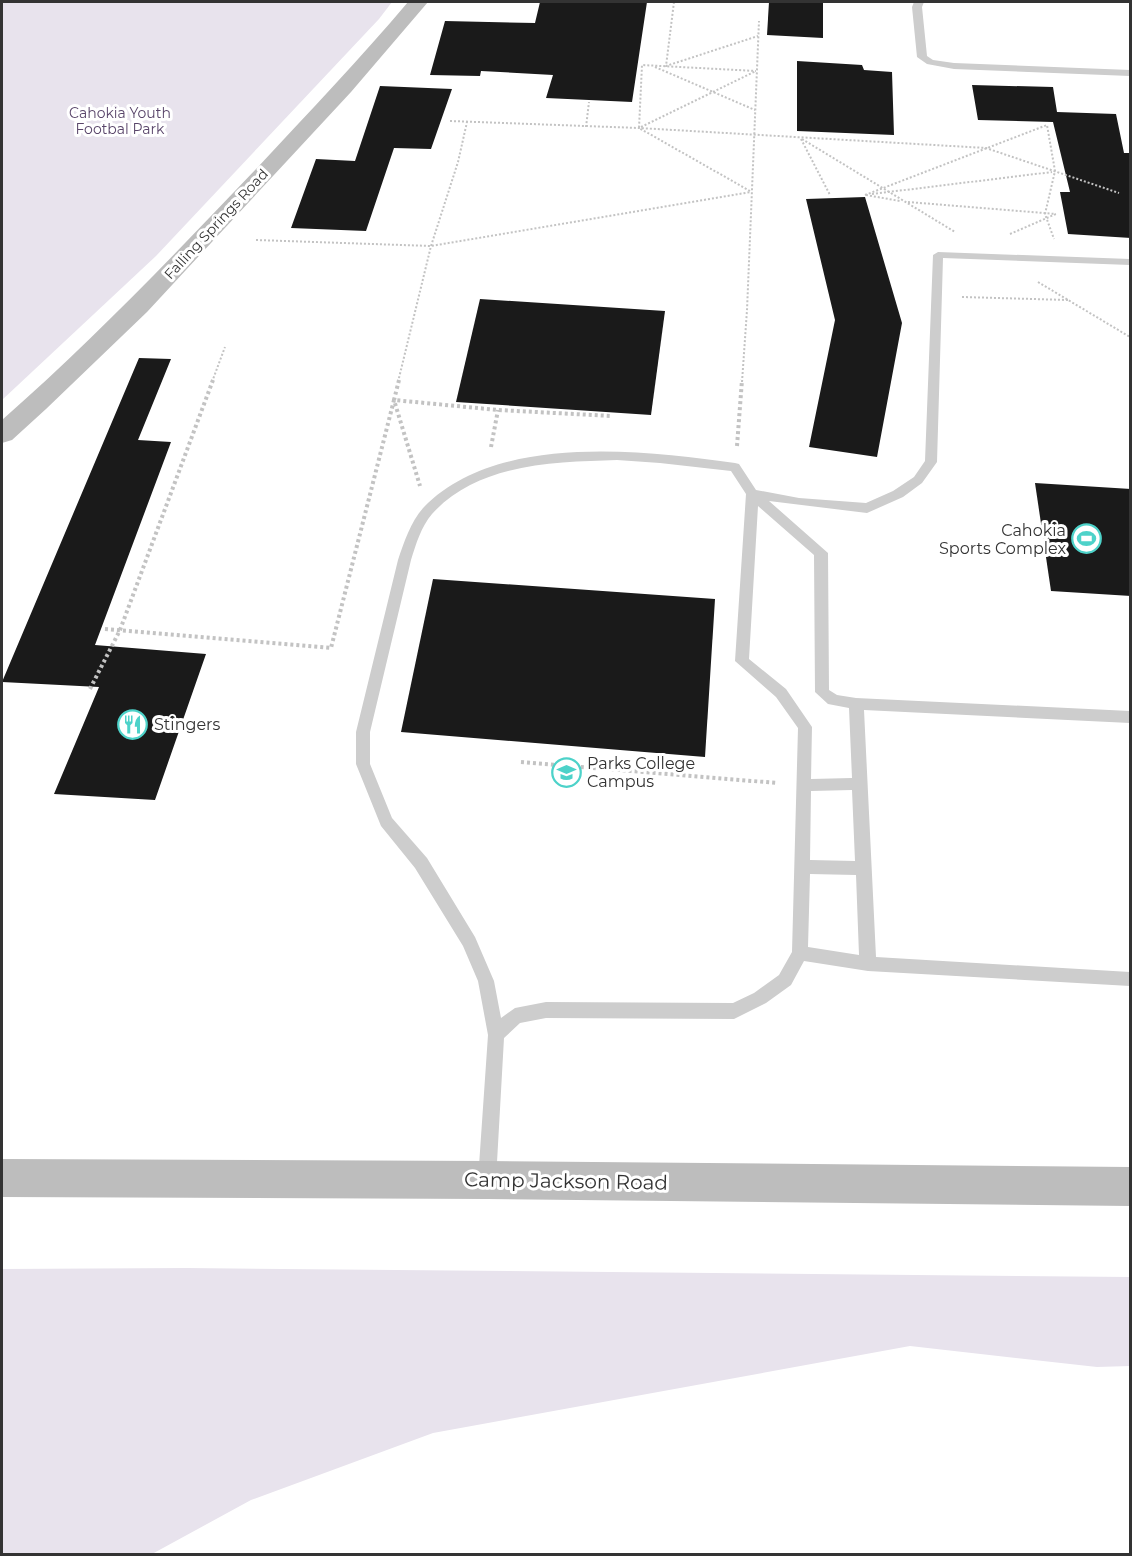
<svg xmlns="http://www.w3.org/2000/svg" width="1132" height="1556" viewBox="0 0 1132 1556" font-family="Montserrat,sans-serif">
  <rect width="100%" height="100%" fill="#fff"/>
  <g fill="#e8e3ed">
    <polygon points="2,2 392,2 379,19 156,256 2,400"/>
    <polygon points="187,1268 1130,1277 1130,1366 1097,1367 910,1346 433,1433 251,1500 152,1554 2,1554 2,1269"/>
  </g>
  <g fill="#1a1a1a">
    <polygon points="540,2 647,2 632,102 546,98 553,75 481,71 480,76 430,75 445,21 535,23"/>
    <polygon points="769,2 823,2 823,38 767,35"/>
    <polygon points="797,61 862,65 864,70 892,72 894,135 797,131"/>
    <polygon points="972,85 1053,87 1057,112 1116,114 1124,153 1131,153 1131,238 1068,234 1060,192 1070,192 1053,122 978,120"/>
    <polygon points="380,86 452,89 431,149 394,148 366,231 291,228 316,159 355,161"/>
    <polygon points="865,197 902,323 877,457 809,447 835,320 806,199"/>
    <polygon points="480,299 665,311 651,415 456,402"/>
    <polygon points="139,358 171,359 138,440 171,442 95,645 206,654 155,800 54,794 99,687 2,682"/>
    <polygon points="1035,483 1131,489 1131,596 1051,591"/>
    <polygon points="433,579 715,599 705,757 401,732"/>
  </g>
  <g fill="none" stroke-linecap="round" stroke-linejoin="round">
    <g stroke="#c3c3c3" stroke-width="2" stroke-dasharray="2 2" stroke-linecap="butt">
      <polyline points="674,2 666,66 758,36"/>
      <polyline points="655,67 755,110"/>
      <polyline points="450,121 639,128 986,148 1119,193"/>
      <polyline points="586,127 589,102"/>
      <polyline points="641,127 756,71"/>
      <polyline points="801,139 830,195"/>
      <polyline points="802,139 955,232"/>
      <polyline points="750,191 639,128 642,65 756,71"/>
      <polyline points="872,194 1052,172"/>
      <polyline points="865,195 1047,125 1055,171 1045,214 1054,239"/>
      <polyline points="866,195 900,201"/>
      <polyline points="908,202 1056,214"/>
      <polyline points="1010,234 1056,214"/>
      <polyline points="256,240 431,246 751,192"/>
      <polyline points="1038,282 1130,337"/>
      <polyline points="962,297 1068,300"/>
      <polyline points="212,382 225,347"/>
      <polyline points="398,382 431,246 458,162 467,122"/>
      <polyline points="742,382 747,310 759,21"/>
    </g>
    <g stroke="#c3c3c3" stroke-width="4" stroke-dasharray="3 3" stroke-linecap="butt">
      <polyline points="399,380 394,400 420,486"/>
      <polyline points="737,446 742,380"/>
      <polyline points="491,447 498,410"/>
      <polyline points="105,629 331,648 394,400 498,410 612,416"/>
      <polyline points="90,689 120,630 213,380"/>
      <polyline points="521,762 777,783"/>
    </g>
    <g fill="#cdcdcd" fill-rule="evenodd">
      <polygon points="914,2 924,2 922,7 927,56 933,60 954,63 1130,70 1130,76 954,69 927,64 917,57 912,7"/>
      <path d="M938 252 1130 259V265L943 258 937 462 922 483 903 497 867 513 769 501 828 553 829 690 837 695 856 698 1130 711V723L864 710 876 957 1130 972V986L868 971 804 961 791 985 766 1003 734 1019 546 1018 520 1023 504 1038 496 1180 493 1186 487 1189 481 1186 478 1180 488 1035 478 981 463 946 415 868 381 826 356 764V732L398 560C404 542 411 521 424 507 496 433 642 450 735 463L739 464 756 490 799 498 866 503 893 491 914 477 925 461 933 255ZM617 460 660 463 731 471 746 494 735 661 776 697 798 728 792 952 779 975 754 993 733 1003 546 1002 515 1008 501 1018 494 981 475 937 427 858 392 818 370 764V732L411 560C416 544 421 527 432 514 478 463 554 462 617 460ZM758 506 814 555 815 692 828 704 849 708 852 778 811 779 812 727 786 689 749 659ZM852 790 855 861 810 860 811 791ZM810 874 856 875 859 955 808 947Z"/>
    </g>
    <g fill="#bdbdbd" fill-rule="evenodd">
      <path d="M408 2H428L351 92 147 312 46 409 12 440 2 443V420C92 341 175 254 258 167 309 112 360 59 408 2Z"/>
      <polygon points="2,1159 487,1161 1130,1167 1130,1206 487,1199 2,1197"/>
    </g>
  </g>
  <defs>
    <symbol id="stadium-ring" viewBox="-11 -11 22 22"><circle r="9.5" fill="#fff" stroke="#4dd2c9" stroke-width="1.5"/><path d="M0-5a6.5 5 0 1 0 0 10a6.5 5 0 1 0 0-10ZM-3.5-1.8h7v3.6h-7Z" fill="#4dd2c9"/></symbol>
    <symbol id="restaurant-ring" viewBox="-11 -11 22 22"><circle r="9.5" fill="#fff" stroke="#4dd2c9" stroke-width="1.5"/><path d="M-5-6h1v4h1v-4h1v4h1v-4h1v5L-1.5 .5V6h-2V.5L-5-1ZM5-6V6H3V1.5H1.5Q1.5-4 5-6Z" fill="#4dd2c9"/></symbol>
    <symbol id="university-ring" viewBox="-11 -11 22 22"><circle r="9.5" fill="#fff" stroke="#4dd2c9" stroke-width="1.5"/><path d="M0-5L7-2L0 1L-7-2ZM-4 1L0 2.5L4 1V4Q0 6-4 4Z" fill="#4dd2c9"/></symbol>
  </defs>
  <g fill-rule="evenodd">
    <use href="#stadium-ring" x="1070" y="522" width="33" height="33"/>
    <use href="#restaurant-ring" x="116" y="708" width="33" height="33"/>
    <use href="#university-ring" x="550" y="756" width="33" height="33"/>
  </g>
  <g text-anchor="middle" stroke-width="6" stroke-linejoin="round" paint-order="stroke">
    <g font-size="14" fill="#59456a" stroke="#fff">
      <text x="120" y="118">Cahokia Youth<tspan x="120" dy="16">Footbal Park</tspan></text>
    </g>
    <g font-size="14" fill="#333" stroke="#fff">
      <text transform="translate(216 224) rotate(-47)" y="5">Falling Springs Road</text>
    </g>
    <g font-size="16" fill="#333" stroke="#fff" text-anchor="start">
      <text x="1066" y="536" text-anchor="end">Cahokia<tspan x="1066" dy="18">Sports Complex</tspan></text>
      <text x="154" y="730">Stingers</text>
      <text x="587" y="769">Parks College<tspan x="587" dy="18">Campus</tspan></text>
    </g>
    <g font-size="20" fill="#333" stroke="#fff">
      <text transform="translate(566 1181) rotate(1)" y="7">Camp Jackson Road</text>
    </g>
  </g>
  <rect width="1132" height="1556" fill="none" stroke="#333333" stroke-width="6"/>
</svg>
